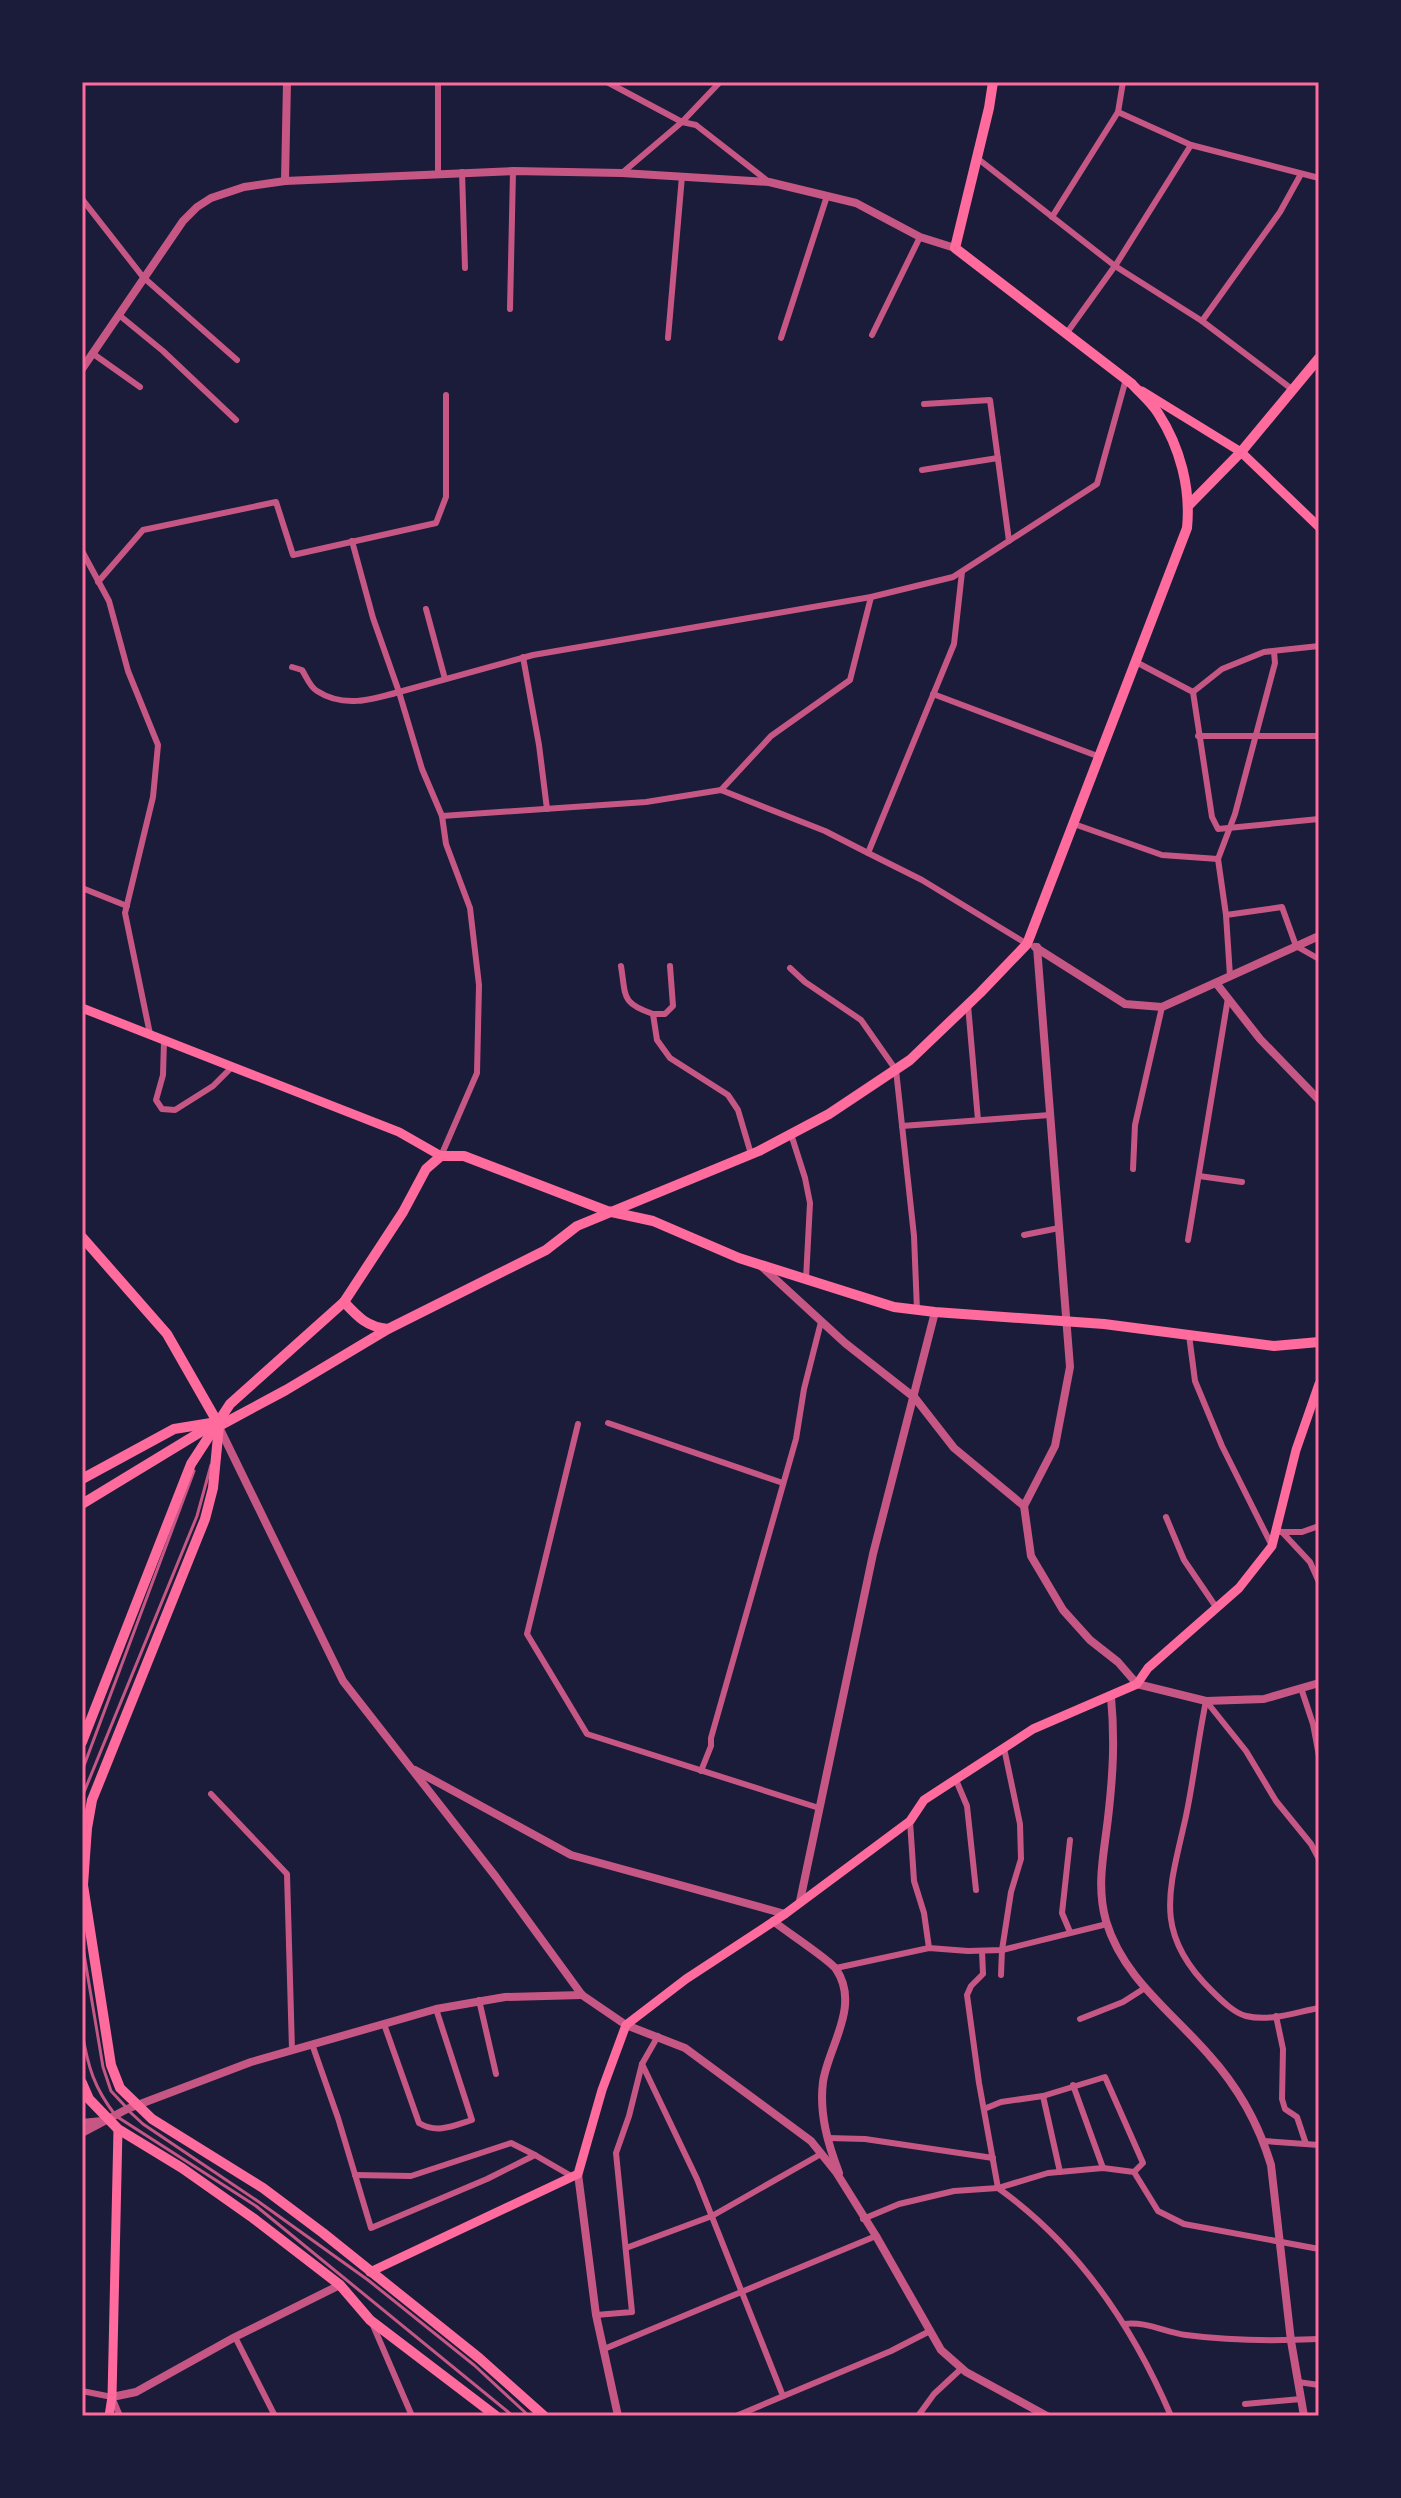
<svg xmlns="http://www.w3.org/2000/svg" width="1401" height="2498" viewBox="0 0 1401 2498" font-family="'PT Sans',sans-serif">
  <rect width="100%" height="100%" fill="#1b1b3a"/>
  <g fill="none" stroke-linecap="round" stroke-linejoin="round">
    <g stroke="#c65784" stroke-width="3">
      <polyline points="82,1771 194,1471"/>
      <polyline points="82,1797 197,1516 211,1465"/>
      <polyline points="82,1942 103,2067 111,2091 125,2106"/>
      <path d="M82 2032C88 2067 94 2088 116 2116L256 2206 513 2416"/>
      <polyline points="130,2112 143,2124 259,2202 368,2280 474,2365 529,2416"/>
    </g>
    <g stroke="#c65784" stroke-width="6">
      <polyline points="607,82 682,122 696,125 769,182"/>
      <polyline points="1123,82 1118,112 1191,145"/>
      <polyline points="977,158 1115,266 1202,321 1293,390"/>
      <polyline points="462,172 465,268"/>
      <polyline points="438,173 438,82"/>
      <polyline points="622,173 682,122 720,82"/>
      <polyline points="82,199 143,277 237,360"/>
      <polyline points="1052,217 1118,112"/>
      <polyline points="510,309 513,171"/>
      <polyline points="119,315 163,351 236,420"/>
      <polyline points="1202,321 1280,212 1301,174"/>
      <polyline points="1066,334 1117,263 1191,145 1319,178"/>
      <polyline points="872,335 920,237"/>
      <polyline points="668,338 682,176"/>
      <polyline points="781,338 827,196"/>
      <polyline points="92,353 140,387"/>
      <polyline points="924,404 990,400 1009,541"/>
      <polyline points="922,470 998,458"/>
      <polyline points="82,551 109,601 128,671 158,745 153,797 125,913 150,1034"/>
      <polyline points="98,582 143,530 276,502 293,555 436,523 446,497 446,395"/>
      <polyline points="426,609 445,679"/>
      <polyline points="523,657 539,745 547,809"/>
      <polyline points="1136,662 1193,692"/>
      <path d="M292 667 302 670C306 676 310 687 317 691 343 708 371 700 399 692L373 618 352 541"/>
      <polyline points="1193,692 1212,817 1218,829 1319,819"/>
      <polyline points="1193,692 1222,669 1264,652 1319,646"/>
      <polyline points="933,694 1100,757"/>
      <polyline points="1198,736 1319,736"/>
      <polyline points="721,790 771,736 850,680 871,597"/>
      <polyline points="442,816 646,802 721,790 825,831 868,853 922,880 1027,944"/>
      <polyline points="1074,824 1162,855 1218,859"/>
      <polyline points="868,853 954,644 962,572"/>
      <polyline points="82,888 127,906"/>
      <polyline points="1226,915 1282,907 1296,946 1319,959"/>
      <path d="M621 966C626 997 621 1003 653 1014"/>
      <polyline points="670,966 673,1006 665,1014 653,1014 657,1040 670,1058 728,1095 738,1110 751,1154"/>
      <polyline points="790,968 805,982 861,1020 896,1070 914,1236 917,1310"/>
      <polyline points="1230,976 1226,915 1218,859 1235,814 1275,663 1274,652"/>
      <polyline points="968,1005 978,1120"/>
      <polyline points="164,1041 163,1075 156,1100 162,1109 175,1110 213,1086 232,1067"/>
      <polyline points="902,1126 1050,1115"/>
      <polyline points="791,1134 805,1178 810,1203 806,1279"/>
      <polyline points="441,1156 477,1073 479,985 470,908 446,844 442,816 422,769 399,692 533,655 871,597 953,577 1097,484 1126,379"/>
      <polyline points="1133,1169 1135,1125 1162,1007"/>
      <polyline points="1199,1176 1242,1182"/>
      <polyline points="1024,1235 1059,1228"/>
      <polyline points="1188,1240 1228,998"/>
      <polyline points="1189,1335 1195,1381 1222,1446 1272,1546"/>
      <polyline points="608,1423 783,1483"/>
      <polyline points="578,1424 527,1634 587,1734 819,1808"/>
      <polyline points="1166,1517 1184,1560 1216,1607"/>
      <polyline points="1279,1532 1302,1532 1319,1526"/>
      <polyline points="1282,1532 1310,1562 1319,1582"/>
      <polyline points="1301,1688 1313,1724 1319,1756"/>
      <path d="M1206 1701C1198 1739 1194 1778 1186 1816 1170 1889 1151 1932 1212 1991 1221 2000 1234 2013 1246 2016 1270 2022 1296 2012 1319 2008"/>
      <polyline points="1206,1701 1246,1751 1276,1801 1311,1844 1319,1859"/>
      <polyline points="701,1771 711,1746 711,1738 796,1439 804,1389 821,1322"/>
      <polyline points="956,1780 967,1806 976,1890"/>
      <polyline points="211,1794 287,1874 292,2050"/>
      <polyline points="910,1821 914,1881 924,1913 929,1948"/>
      <polyline points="1070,1840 1062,1913 1070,1932"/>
      <path d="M982 1951 983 1974 971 1986 967 1995 979 2083 998 2188C1078 2245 1133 2327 1171 2416"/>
      <polyline points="836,1968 929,1948 968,1951 1002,1950 1107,1924"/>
      <polyline points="1001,1975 1002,1950 1011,1892 1021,1859 1020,1824 1004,1748"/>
      <polyline points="479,2000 496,2074"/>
      <polyline points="1276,2016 1283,2049 1282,2099 1285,2109 1297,2117 1306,2144"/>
      <polyline points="1080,2019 1123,2002 1145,1988"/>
      <path d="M384 2024 419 2123C437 2134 453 2126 472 2120L436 2009"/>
      <polyline points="312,2044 338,2118 371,2228 487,2179 535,2155 573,2177"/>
      <polyline points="642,2064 697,2179 783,2396"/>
      <polyline points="1073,2085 1103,2168"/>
      <polyline points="1043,2096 1060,2172"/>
      <polyline points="984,2109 1001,2102 1043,2096 1105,2077 1143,2163 1134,2172"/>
      <polyline points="828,2138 865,2139 993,2158"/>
      <polyline points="1264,2141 1319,2145"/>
      <polyline points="355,2175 411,2176 511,2143 535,2155"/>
      <polyline points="863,2219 899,2204 954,2191 998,2188 1048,2173 1103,2168 1134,2172 1158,2211 1184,2224 1319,2249"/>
      <polyline points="626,2248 712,2216 821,2154"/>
      <polyline points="596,2315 632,2312 616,2153 629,2116 642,2064 658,2036"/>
      <polyline points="372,2323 412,2416"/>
      <path d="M1124 2324C1145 2321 1165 2332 1186 2335 1230 2341 1275 2341 1319 2339"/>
      <polyline points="235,2337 275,2416"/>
      <polyline points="604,2349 876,2236"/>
      <polyline points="1298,2382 1319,2385"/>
      <polyline points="82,2391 112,2397 120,2416"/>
      <polyline points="1245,2404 1301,2399"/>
      <polyline points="736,2416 891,2351 928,2332"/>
      <polyline points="918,2416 934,2394 962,2368"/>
    </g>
    <g stroke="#c65784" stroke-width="8">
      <polyline points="285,181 287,82"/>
      <polyline points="82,369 183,221 197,207 211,198 244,187 285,181 513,171 622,173 769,182 856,203 920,237 955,248"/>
      <polyline points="1035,947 1125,1004 1162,1007 1319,936"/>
      <polyline points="1216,983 1260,1039 1319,1100"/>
      <polyline points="760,1265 845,1343 915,1398 954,1448 1024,1506 1031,1556 1063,1610 1090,1640 1118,1662 1137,1684 1206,1701 1264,1699 1319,1683"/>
      <polyline points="219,1427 343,1681 496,1877 582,1995 626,2025 685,2048 811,2141 836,2172 876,2236 941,2350 966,2372 1047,2416"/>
      <polyline points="1024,1506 1055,1446 1070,1367 1037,947"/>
      <path d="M1111 1697C1115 1740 1113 1775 1108 1818 1104 1854 1096 1885 1106 1921 1123 1978 1172 2012 1209 2055 1237 2086 1259 2125 1271 2165L1291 2341 1304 2416"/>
      <polyline points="415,1770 571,1855 785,1914"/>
      <polyline points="800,1901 873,1554 935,1312"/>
      <path d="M773 1921C784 1930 830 1960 836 1969 861 2006 828 2047 823 2082 819 2114 828 2144 839 2173"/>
      <polyline points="82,2123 102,2121"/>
      <polyline points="82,2133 127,2109 251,2062 436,2009 505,1997 582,1995"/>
      <polyline points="578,2174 596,2315 618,2416"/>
      <polyline points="112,2397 136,2392 235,2337 340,2285"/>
    </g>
    <g stroke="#ff6b9d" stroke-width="9">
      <polyline points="1142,391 1241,452 1319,527"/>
      <polyline points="82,1008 399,1132 441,1156"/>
      <polyline points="370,2272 578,2174 602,2090 626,2025 686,1979 785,1914 910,1821 924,1800 1033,1729 1137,1684 1148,1668 1239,1588 1272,1546 1296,1450 1319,1384"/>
      <polyline points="109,2416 112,2397 118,2129"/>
    </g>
    <g stroke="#ff6b9d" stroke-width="10">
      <polyline points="1189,505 1241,452 1319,358"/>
      <polyline points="82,1237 167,1334 219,1425"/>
      <path d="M344 1302C358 1317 367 1327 388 1329"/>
      <polyline points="82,1479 174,1429 211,1423"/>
      <polyline points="82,1504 212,1425"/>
      <polyline points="82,1742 191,1464 230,1404 344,1302 403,1212 426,1169 441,1156 464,1156 607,1211 653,1221 739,1258 894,1307 935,1312 1104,1324 1274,1346 1319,1342"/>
      <polyline points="82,2083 89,2099 118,2129 182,2168 253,2218 340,2285 370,2320 496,2416"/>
      <path d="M544 2416 479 2358 323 2233 263 2188 152 2119 120 2088 111 2065 83 1885 87 1828 92 1800 205 1519 213 1488 219 1426 286 1390 388 1329 546 1250 577 1226 759 1151 829 1114 910 1060 980 993 1027 944 1187 528C1191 488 1180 447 1158 413 1151 402 1140 393 1132 384L955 248 989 108 993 82"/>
    </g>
  </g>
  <rect width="1401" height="2498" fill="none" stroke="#1b1b3a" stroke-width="168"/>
  <rect x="84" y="84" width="1233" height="2330" fill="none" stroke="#ff6b9d" stroke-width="3"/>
</svg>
